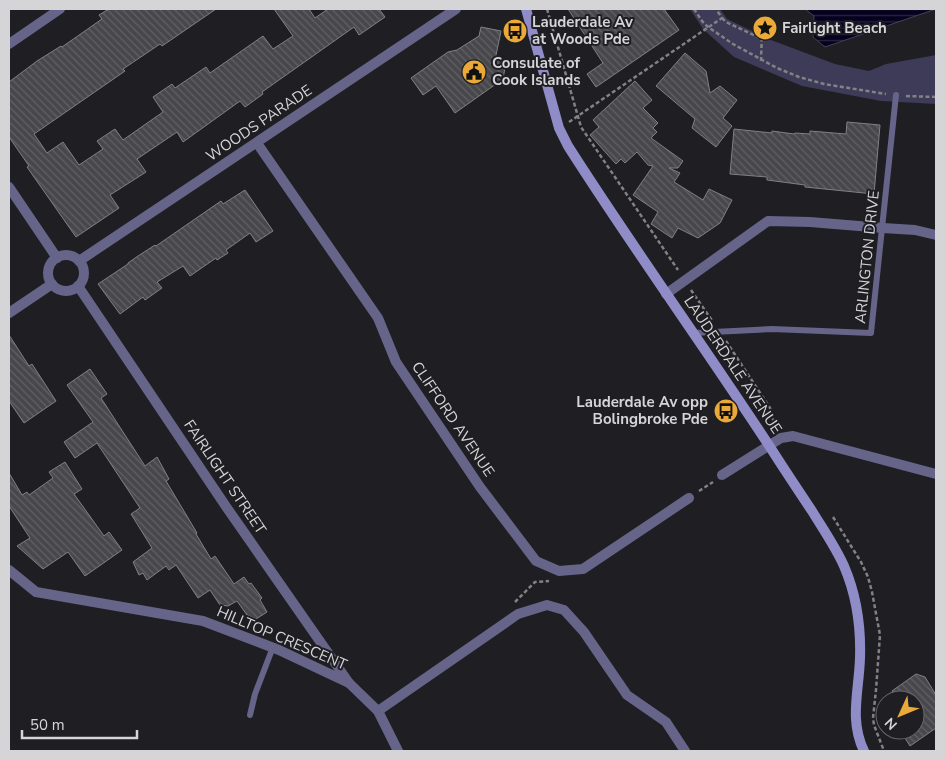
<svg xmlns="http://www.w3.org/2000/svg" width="945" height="760" viewBox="0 0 945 760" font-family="'Nunito Sans',sans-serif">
  <defs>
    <pattern id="water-rules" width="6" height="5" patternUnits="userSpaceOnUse" patternTransform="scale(1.25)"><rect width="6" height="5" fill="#07011f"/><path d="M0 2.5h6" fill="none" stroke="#2a253f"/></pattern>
    <pattern id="building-back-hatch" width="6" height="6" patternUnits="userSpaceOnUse" patternTransform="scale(1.25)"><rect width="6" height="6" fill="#47474c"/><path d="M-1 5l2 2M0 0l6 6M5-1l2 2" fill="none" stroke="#616165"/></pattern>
  </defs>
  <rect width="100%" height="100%" fill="#1e1e23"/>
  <polygon fill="#3d3b57" points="690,9 720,9 727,19 771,40 835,64 869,71 886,64 936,55 936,104 881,101 802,86 734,57 703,29"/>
  <polygon fill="url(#water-rules)" stroke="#454156" points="805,9 936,9 825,47 813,37 814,16"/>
  <g fill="url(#building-back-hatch)" stroke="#808086">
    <polygon points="109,9 216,9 162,46 160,44 123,69 125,71 34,134 47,153 63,142 79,165 103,149 97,141 115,129 123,140 163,112 153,97 172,84 175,88 206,67 210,73 263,36 273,49 293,36 274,9 309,9 315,18 328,9 379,9 385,17 359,35 354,27 262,92 263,94 245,107 240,101 183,142 177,132 137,159 146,172 110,195 119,208 76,237 27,167 29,166 9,137 9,82 37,61 61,46 62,47 102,19 99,15"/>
    <polygon points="568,9 664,9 679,30 596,87 587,74 603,63"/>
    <polygon points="481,27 501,31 495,60 506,62 503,79 455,113 436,86 423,95 411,78 448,52 457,50 479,36"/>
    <polygon points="685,53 706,71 710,93 720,86 737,100 723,118 732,126 716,147 692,128 695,119 656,86"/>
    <polygon points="635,81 652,100 643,108 658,123 653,128 657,132 651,138 683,161 678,168 669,168 680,173 674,182 703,200 709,189 732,200 720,223 698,238 678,228 672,238 651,224 658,212 633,195 653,166 648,165 637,152 625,163 621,159 616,164 590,135 599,127 593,120"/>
    <polygon points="847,122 880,125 874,194 805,187 805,185 767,180 767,177 730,174 734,129 772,133 772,131 794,134 795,133 810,134 810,131 846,134"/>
    <polygon points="245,190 273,231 256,242 250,233 226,250 228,253 217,260 216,258 190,276 183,266 157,282 162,288 145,300 143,297 120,314 98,284 128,264 128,263 138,256 155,245 156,246 221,201 223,204"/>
    <polygon points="9,335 29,366 32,364 56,401 24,423 9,401"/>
    <polygon points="90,369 107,394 101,398 145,466 157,457 169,479 166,481 197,533 196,534 211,559 215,556 234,584 244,577 249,584 251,583 262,598 260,600 267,612 256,619 247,615 237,601 228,606 220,605 210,590 198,598 176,565 169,570 166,566 147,580 143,573 139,575 133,562 152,548 131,514 140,508 97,443 75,458 64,442 93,422 67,385"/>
    <polygon points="65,462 82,489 74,494 104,536 109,532 122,550 85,576 68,552 43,569 17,546 30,538 9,506 9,473 22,495 27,492 29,495 53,478 49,472"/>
    <polygon points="916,674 925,677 936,695 936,728 910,746 900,730 915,730 915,700 898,700 892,691"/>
  </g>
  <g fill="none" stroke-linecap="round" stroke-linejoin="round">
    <g stroke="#828286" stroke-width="2.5" stroke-dasharray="4 2.5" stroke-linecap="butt">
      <polyline points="547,9 581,127 678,270"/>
      <polyline points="694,9 702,21 708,27 733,44 777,68 799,77 824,84 886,94"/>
      <polyline points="722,18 726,22 762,39"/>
      <polyline points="761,61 762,30"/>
      <polyline points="906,96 936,97"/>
      <polyline points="569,122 722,18 716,9"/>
      <polyline points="691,290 713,322"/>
      <polyline points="726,341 770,408 775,427"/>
      <polyline points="699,491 713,482"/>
      <polyline points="833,517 861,562 868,577 872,592 880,635 876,690 873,718 874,725 884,751"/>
      <polyline points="515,602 535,582 549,581"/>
    </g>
    <g stroke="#666489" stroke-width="6">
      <polyline points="693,333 772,329 871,333 896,95"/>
      <polyline points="250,715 255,694 273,647"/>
    </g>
    <g stroke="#666489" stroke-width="10">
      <polyline points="9,44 60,9"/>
      <polyline points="257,143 378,318 396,362 480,487 536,561 559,571 583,569 689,498"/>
      <polyline points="9,187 57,258"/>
      <circle cx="66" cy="273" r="18"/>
      <polyline points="79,261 456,9"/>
      <polyline points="78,286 227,508 349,683"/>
      <polyline points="666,294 768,221 810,222 883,228 915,230 936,235"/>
      <polyline points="9,313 52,284"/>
      <polyline points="722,475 781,438 793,436 936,474"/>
      <polyline points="9,570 36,592 203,621 279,650 349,683 378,711 398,751"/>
      <polyline points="378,711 518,614 547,605 564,610 584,632 627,695 666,722 685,751"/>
    </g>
    <path stroke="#908cc7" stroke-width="10" d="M526 9 559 128 568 146C633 248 704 346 770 447 784 469 798 490 812 511 823 529 835 546 844 566 856 594 861 627 860 658 859 691 849 720 864 751"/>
  </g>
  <defs>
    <symbol id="sight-disc" viewBox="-11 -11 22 22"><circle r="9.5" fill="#eba939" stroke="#1e1e23"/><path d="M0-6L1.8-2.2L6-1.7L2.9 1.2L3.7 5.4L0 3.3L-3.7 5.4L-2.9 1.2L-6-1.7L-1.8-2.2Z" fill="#111"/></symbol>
    <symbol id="bus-disc" viewBox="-11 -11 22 22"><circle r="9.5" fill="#eba939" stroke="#1e1e23"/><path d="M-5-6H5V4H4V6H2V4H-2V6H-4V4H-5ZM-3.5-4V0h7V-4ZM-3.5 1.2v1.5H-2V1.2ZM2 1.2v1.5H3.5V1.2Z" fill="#111"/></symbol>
    <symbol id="civic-disc" viewBox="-11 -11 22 22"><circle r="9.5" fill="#eba939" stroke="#1e1e23"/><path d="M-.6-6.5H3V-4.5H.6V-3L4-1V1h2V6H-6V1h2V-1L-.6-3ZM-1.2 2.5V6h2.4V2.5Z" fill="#111"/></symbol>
  </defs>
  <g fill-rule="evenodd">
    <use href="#sight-disc" x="751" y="14" width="28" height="28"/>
    <use href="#bus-disc" x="501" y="17" width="28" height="28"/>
    <use href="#civic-disc" x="460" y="58" width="28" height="28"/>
    <use href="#bus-disc" x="712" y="397" width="28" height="28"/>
  </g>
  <g text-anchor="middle" stroke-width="4" stroke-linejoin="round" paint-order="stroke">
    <g font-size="15" font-weight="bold" fill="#d5d5d8" stroke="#1e1e23" text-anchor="start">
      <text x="532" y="27">Lauderdale Av<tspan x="532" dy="17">at Woods Pde</tspan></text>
      <text x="782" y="33">Fairlight Beach</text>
      <text x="492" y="68">Consulate of<tspan x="492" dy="17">Cook Islands</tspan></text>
      <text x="708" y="407" text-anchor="end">Lauderdale Av opp<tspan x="708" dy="17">Bolingbroke Pde</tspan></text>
    </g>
    <g font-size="15" fill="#d5d5d8" stroke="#1e1e23">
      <text transform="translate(259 123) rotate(-34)" y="5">WOODS PARADE</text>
      <text transform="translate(867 257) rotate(-84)" y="5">ARLINGTON DRIVE</text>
      <text transform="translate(733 365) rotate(56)" y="5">LAUDERDALE AVENUE</text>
      <text transform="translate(453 419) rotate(56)" y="5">CLIFFORD AVENUE</text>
      <text transform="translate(225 477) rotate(56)" y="5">FAIRLIGHT STREET</text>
      <text transform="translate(282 638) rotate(23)" y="5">HILLTOP CRESCENT</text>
    </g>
  </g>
  <rect width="945" height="760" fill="none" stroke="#d5d5d8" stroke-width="20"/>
  <g transform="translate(900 715) rotate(226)"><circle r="24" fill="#1e1e23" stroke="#67676b"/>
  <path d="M0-4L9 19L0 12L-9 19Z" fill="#eba939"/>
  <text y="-8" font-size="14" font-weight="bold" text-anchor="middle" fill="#d5d5d8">N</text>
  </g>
  <path d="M22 730v8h115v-8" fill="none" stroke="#d5d5d8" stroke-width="2.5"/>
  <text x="30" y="730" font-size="15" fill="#d5d5d8" stroke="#1e1e23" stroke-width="4" paint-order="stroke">50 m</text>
</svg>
